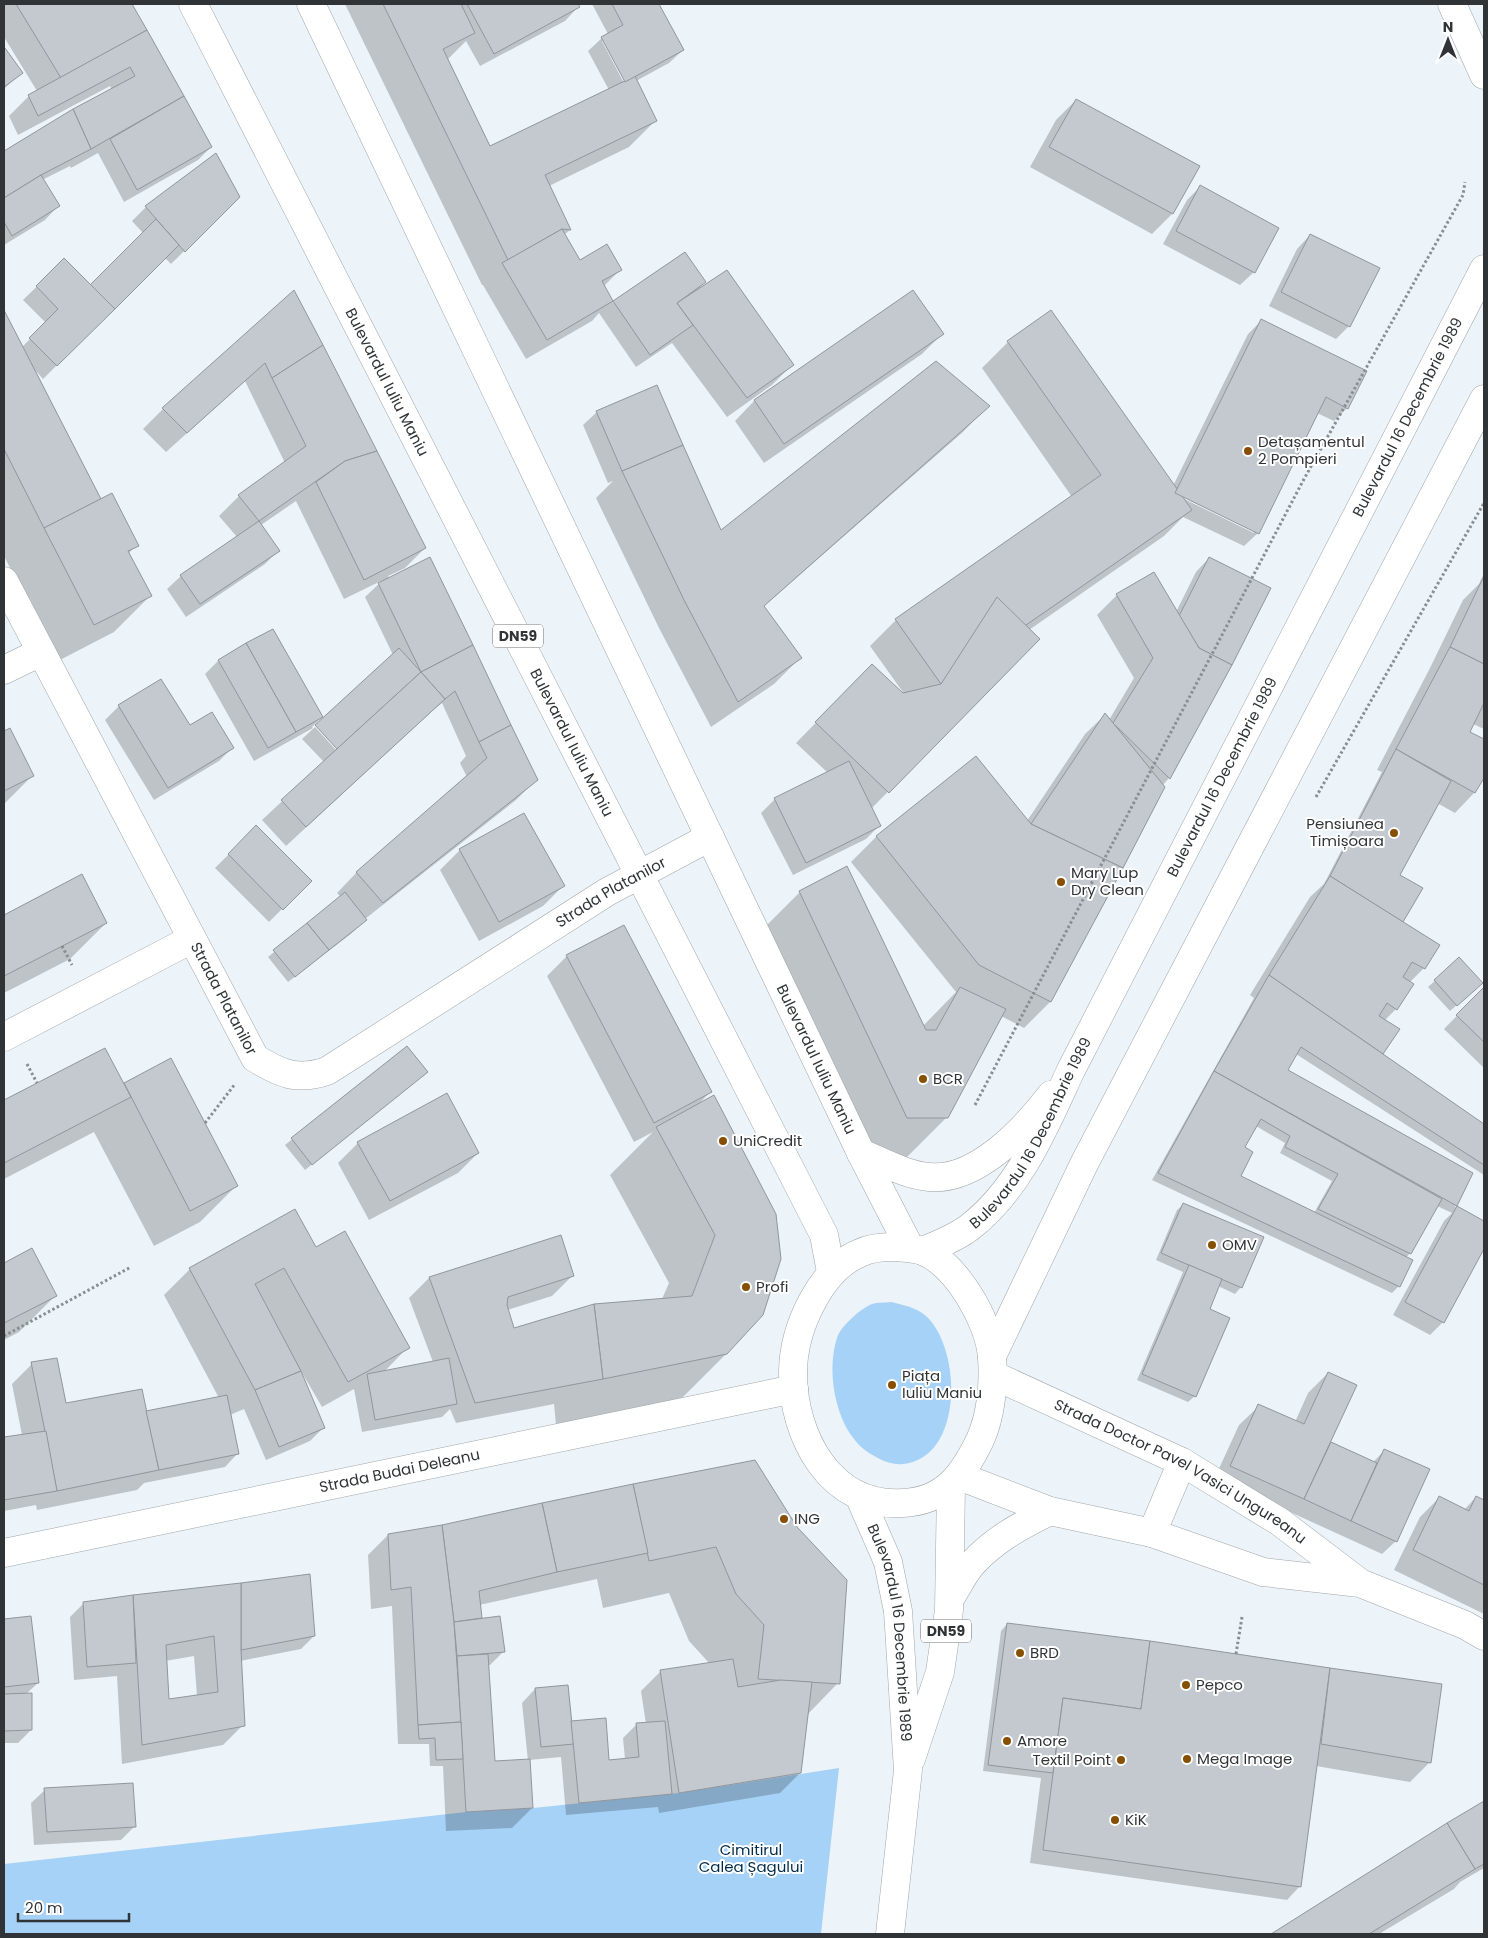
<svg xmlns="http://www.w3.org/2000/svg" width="1488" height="1938" viewBox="0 0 1488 1938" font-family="Poppins,sans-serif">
  <rect width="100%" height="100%" fill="#edf4f9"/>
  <g fill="#a6d2f7">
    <path d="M891 1302C903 1305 916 1307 926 1316 962 1349 964 1458 903 1464 897 1465 890 1463 884 1461 873 1456 861 1449 854 1439 834 1414 827 1368 837 1338 840 1327 861 1308 872 1304 877 1302 885 1303 891 1302Z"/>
    <polygon points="839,1768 821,1934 4,1934 4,1864 466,1812 533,1808 679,1793"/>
  </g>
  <g fill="#0003" fill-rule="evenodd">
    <polygon points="4,4 131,4 211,147 198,160 124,202 98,153 71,168 70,166 42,180 58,206 45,220 4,245 4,152 74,110 112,90 110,86 18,135 9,116 29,96 37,91 4,37"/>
    <path d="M345 4H576L578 7 565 21 480 66 466 41 447 60 490 147 609 90 588 51 602 38 608 34 592 4H658L683 50 669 63 636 81 655 121 629 147 549 186 570 230 564 235 579 261 621 269 604 286 613 303 684 253 704 282 697 291 792 365 772 385 727 417 672 343 636 367 599 313 592 321 526 359 483 285H482ZM602 41H604L629 86 626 87Z"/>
    <polygon points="4,50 22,72 4,89"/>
    <polygon points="1076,100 1198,167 1172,214 1152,234 1030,167 1056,120"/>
    <polygon points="215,155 239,197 171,264 165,258 43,379 35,370 101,501 137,545 128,554 150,596 114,632 58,661 4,556 4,311 22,347 46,323 23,300 64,260 90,286 143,233 132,221 146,207"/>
    <polygon points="1200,187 1254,272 1240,285 1163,244 1187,200"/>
    <polygon points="1310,235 1349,326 1336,339 1269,306 1297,249"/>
    <polygon points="294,292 425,548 405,568 388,576 536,780 516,800 365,919 352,933 288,982 268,957 341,897 337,893 356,873 467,777 460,763 466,756 442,703 431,712 286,846 262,820 324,762 302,739 315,727 337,751 393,655 365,597 383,580 344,599 296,501 261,525 278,551 265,564 186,617 167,589 181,576 237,537 219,516 239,496 285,463 245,381 166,452 143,429 163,409"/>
    <polygon points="913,292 942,334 922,354 764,463 735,421 754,401"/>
    <path d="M1261 321 1347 408 1334 421 1317 413 1258 533 1244 546 1183 517 1164 536 1029 630 1038 639 871 809 880 825 866 839 793 875 761 813 775 799 828 773 796 743 852 686 905 695 870 646 896 620 1072 497 982 368 1008 342 1173 486 1248 334ZM1177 493 1254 530V533L1176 495Z"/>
    <polygon points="988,406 963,432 763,607 800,658 774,684 711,727 659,628 596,498 613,481 608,483 583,425 597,412 720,532"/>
    <polygon points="1209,558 1231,665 1169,778 1162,786 1050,1002 1024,1028 1001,1016 947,1117 900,1164 860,1164 753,939 800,892 847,868 923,1026 956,992 851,862 876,837 1027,821 1085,734 1105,715 1109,720 1134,678 1097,615 1117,595 1176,612 1196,572"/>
    <path d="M1484 573V729L1473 724 1468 733 1484 741V776L1474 793 1455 813 1437 803 1399 875 1402 922 1424 968 1409 983 1396 1009 1384 1021 1381 1054 1484 1125V1175L1296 1054 1286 1070 1472 1174 1455 1207 1484 1223V1246L1443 1322 1430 1335 1393 1315 1444 1221 1452 1213 1437 1206 1410 1253 1406 1258 1411 1260 1398 1287 1392 1293 1152 1180 1254 998 1250 995 1310 897 1324 884 1382 772 1377 770 1430 668 1463 600 1479 584ZM1256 1126 1285 1143 1280 1153 1332 1181 1314 1213 1239 1176 1244 1148Z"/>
    <polygon points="218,661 322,717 312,727 313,728 254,761 205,674"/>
    <polygon points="161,680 189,727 233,747 219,761 154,800 105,720 119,706"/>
    <polygon points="9,729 32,776 4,804 4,732"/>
    <polygon points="256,827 310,881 269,922 215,868"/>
    <polygon points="460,850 563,886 543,906 479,941 440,870"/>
    <polygon points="81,876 106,923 70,959 4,993 4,916"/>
    <polygon points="567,956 710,1092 698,1105 713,1097 726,1354 679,1401 556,1425 554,1404 456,1423 450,1409 442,1417 362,1432 354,1389 322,1407 301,1371 300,1371 323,1428 310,1441 266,1460 244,1409 230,1415 238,1453 225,1467 144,1483 137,1490 37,1510 36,1505 4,1511 4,1438 22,1435 12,1384 32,1364 65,1405 146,1413 219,1398 164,1295 190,1269 316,1249 408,1347 384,1372 433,1362 409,1298 429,1278 560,1237 572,1276 552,1296 507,1310 513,1330 662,1299 669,1283 610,1175 653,1132 634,1142 547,976"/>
    <polygon points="1459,959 1475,989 1450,1011 1428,987"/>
    <polygon points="1484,988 1484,1068 1444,1029"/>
    <polygon points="407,1047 426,1072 305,1170 285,1145"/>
    <polygon points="105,1049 123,1085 170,1060 236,1186 200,1222 154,1246 94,1132 4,1179 4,1102"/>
    <polygon points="358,1143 478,1153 458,1173 369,1220 338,1163"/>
    <polygon points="1184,1204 1241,1287 1235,1294 1218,1286 1208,1310 1195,1396 1188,1402 1137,1380 1183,1272 1156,1260 1177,1210"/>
    <polygon points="31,1250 55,1296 19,1332 4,1340 4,1264"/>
    <polygon points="1328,1373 1329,1443 1373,1462 1385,1450 1396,1541 1382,1554 1290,1512 1283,1519 1211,1486 1239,1425 1259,1406 1295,1422 1308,1393"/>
    <path d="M754 1462 838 1683 807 1715 800 1773 780 1793 659 1813 658 1807 566 1815 561 1757 529 1760 532 1808 512 1828 446 1831 443 1766H430L429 1744H398L392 1606 371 1609 368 1555 388 1535 442 1526ZM597 1579 603 1608 669 1593 689 1641 710 1664 661 1671 641 1691 646 1724H637L623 1738 625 1759 608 1761 535 1689 522 1703 528 1761 493 1762 487 1665H490L503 1652 478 1620 480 1617 479 1605Z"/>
    <polygon points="1440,1497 1464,1510 1476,1497 1484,1501 1484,1614 1394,1570 1420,1517"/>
    <path d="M241 1584 314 1636 301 1649 240 1661 243 1725 223 1745 122 1764 117 1676 74 1680 70 1617 83 1604ZM194 1656 197 1696 167 1701 165 1661Z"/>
    <polygon points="30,1617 38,1683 26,1694 31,1730 18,1743 4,1743 4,1621"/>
    <polygon points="1007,1624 1441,1685 1430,1762 1410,1782 1316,1766 1300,1886 1287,1900 1030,1863 1041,1778 983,1771 1001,1631"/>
    <polygon points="45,1790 134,1827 121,1840 34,1845 31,1803"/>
    <polygon points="1484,1803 1484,1868 1460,1882 1454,1889 1379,1934 1274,1934"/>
  </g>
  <g fill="#c3c9cf" stroke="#91969c" fill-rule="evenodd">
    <polygon points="16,4 132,4 147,30 61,78"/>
    <polygon points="383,4 461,4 475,33 443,49 490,146 635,76 657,121 545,175 571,230 562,229 508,260"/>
    <polygon points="467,4 578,4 580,7 494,54"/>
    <polygon points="612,4 659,4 684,50 625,82 601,37 623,25"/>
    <polygon points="147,30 184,96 91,149 73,109 135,76 130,67 38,116 28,95"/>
    <polygon points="5,48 23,73 4,87 4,49"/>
    <polygon points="184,96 212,147 137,190 110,139"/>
    <polygon points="1076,99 1200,166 1173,214 1049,147"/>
    <polygon points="73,109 91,149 41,175 4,198 4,151"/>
    <polygon points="216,153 240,197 185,252 145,206"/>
    <polygon points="41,175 60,206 12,236 4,222 4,198"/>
    <polygon points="1200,185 1279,228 1255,273 1176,231"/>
    <polygon points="156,219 179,245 115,309 90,285"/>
    <polygon points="562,229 580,260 607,244 622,270 602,281 613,301 547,340 502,263"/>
    <polygon points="1310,234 1380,268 1350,327 1281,292"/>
    <polygon points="685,252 706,282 677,303 693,325 650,355 613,301"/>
    <polygon points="64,258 115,309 57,366 29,338 58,309 36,286"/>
    <polygon points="727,270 794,365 747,398 677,303"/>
    <polygon points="294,290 323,345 272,378 265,363 187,433 162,408"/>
    <polygon points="913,290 944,334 784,444 754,400"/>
    <polygon points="4,310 101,499 44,528 4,449"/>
    <polygon points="1051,310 1192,510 941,684 895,619 1101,475 1007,341"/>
    <polygon points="1261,319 1367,371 1348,409 1326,397 1259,534 1175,493"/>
    <polygon points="323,345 377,451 345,461 259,521 238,495 306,446 272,378"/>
    <polygon points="936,361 990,406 764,606 802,658 738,702 685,602 622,471 683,445 721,530"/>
    <polygon points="657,385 683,445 622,471 596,411"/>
    <polygon points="377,451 426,548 364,580 316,482 345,461"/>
    <polygon points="112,493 139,546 128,551 152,596 94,625 44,528"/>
    <polygon points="259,521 280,551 200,604 180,575"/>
    <polygon points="430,557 473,645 421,672 378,583"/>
    <polygon points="1209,557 1271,588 1232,665 1199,648 1179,616"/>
    <polygon points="1154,572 1199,648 1232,665 1170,779 1113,723 1153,658 1116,594"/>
    <polygon points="1483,578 1484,581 1484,664 1450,647"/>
    <polygon points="997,597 1040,639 889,793 815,722 872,664 903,693 941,684"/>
    <polygon points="273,629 323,717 296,732 246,643"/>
    <polygon points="246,643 296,732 268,748 218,660"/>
    <polygon points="473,645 511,725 479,742 455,691 445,699 421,672"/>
    <polygon points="1450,647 1484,664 1484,703 1470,732 1484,739 1484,778 1475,793 1396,749"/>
    <polygon points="399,648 421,672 337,749 315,725"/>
    <polygon points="421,672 445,699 306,827 281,800"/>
    <polygon points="161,679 190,725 212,712 234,748 168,788 118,705"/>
    <polygon points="1105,713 1165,787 1123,868 1031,824"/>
    <polygon points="511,725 538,780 383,903 356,872 487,758 479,742"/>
    <polygon points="10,728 34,776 4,791 4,731"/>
    <polygon points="1396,749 1451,781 1400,875 1423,888 1403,922 1330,876"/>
    <polygon points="976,756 1031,824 1123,868 1051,1002 979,965 876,836"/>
    <polygon points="849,761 881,826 806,863 774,798"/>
    <polygon points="524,813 565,886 499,922 459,849"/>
    <polygon points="256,825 312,881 283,910 228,854"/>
    <polygon points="847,866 926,1030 936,1030 960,987 1006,1009 948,1118 907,1118 799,891"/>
    <polygon points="82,874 107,923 4,976 4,915"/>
    <polygon points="1330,876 1440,945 1425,969 1412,962 1403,977 1414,984 1397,1010 1387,1003 1379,1016 1400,1029 1383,1054 1269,975"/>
    <polygon points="345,892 367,920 329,950 307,923"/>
    <polygon points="307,923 329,950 295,977 273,950"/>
    <polygon points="624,925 712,1092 654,1123 566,955"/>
    <polygon points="1459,957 1483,983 1457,1006 1434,980"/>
    <polygon points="1269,975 1484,1124 1484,1165 1301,1047 1288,1070 1473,1173 1457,1206 1214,1071"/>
    <polygon points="1484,987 1484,1042 1456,1015"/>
    <polygon points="407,1046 428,1072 312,1165 291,1138"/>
    <polygon points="105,1048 131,1097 4,1163 4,1100"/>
    <polygon points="171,1058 238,1186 190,1211 124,1083"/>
    <polygon points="1214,1071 1442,1199 1411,1254 1318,1209 1338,1174 1285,1147 1290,1136 1261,1119 1245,1147 1253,1152 1241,1176 1413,1260 1400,1287 1158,1173"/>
    <polygon points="447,1093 479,1153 390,1201 357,1142"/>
    <polygon points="714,1095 776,1214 781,1259 763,1315 727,1354 603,1379 594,1304 692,1296 715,1235 656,1127"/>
    <polygon points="1183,1203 1264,1237 1242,1288 1161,1253"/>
    <polygon points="1457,1206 1484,1221 1484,1249 1444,1323 1405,1302"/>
    <polygon points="295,1209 316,1247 345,1231 410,1348 348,1382 284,1268 255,1284 301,1371 255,1390 189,1268"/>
    <polygon points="561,1235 574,1276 508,1297 507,1305 514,1328 594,1304 603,1379 475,1403 429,1277"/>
    <polygon points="32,1248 57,1296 4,1323 4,1263"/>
    <polygon points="1189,1265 1222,1279 1210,1309 1230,1318 1196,1397 1142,1374"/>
    <polygon points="57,1358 66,1403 142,1389 159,1470 57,1491 31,1362"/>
    <polygon points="449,1358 457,1404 375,1420 367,1374"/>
    <polygon points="301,1371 325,1428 279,1447 255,1390"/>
    <polygon points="1328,1372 1357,1385 1304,1499 1230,1466 1258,1404 1304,1424"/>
    <polygon points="227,1395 239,1454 159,1470 146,1411"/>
    <polygon points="46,1431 57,1491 4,1500 4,1437"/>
    <polygon points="1331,1442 1377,1463 1351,1521 1304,1499"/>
    <polygon points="1384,1449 1430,1469 1397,1542 1351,1521"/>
    <polygon points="755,1460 797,1527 847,1580 840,1684 758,1679 764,1625 736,1594 716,1547 649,1561 633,1484"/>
    <polygon points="633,1484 648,1553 557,1572 542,1503"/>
    <polygon points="1439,1496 1469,1511 1476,1496 1484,1500 1484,1585 1413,1550"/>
    <polygon points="542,1503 557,1572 479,1591 482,1618 454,1622 442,1525"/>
    <polygon points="442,1525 454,1622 461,1722 418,1725 411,1587 391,1590 388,1534"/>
    <polygon points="310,1574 315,1636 241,1650 241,1583"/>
    <path d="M241 1583V1650L245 1726 142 1745 133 1595ZM214 1636 218 1692 169 1699 166 1645Z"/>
    <polygon points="133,1595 136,1663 87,1667 83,1602"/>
    <polygon points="31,1616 39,1683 4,1687 4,1619"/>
    <polygon points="500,1616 505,1652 457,1656 454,1622"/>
    <polygon points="1007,1623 1150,1641 1141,1709 1063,1698 1053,1773 988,1765"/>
    <polygon points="1150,1641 1330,1668 1301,1887 1043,1850 1063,1698 1141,1709"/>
    <polygon points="488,1654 495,1761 530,1759 533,1808 466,1812 457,1656"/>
    <polygon points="733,1659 738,1687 781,1680 812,1682 801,1773 679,1793 660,1670"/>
    <polygon points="1330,1668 1442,1684 1431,1763 1321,1744"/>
    <polygon points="568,1685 574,1744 541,1747 535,1688"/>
    <polygon points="32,1693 32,1730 4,1731 4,1694"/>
    <polygon points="606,1718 609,1760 639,1757 636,1723 665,1721 672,1794 579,1803 571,1721"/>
    <polygon points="461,1722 463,1759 436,1760 435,1738 419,1739 418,1725"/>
    <polygon points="133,1783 136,1827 47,1832 44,1788"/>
    <polygon points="1484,1801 1484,1864 1475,1869 1447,1823"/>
    <polygon points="1447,1823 1475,1869 1369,1934 1271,1934"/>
  </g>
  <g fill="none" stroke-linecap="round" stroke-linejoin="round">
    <defs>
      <g id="minor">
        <polyline points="1452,4 1484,75"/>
        <path id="s1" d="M4 581 255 1058C281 1074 297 1081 327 1071L607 892 710 837"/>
        <polyline points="4,670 41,652"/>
        <polyline points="4,1037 192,939"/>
        <path id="s2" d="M993 1375 1182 1462 1280 1522 1359 1582"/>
        <polyline points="959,1476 1050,1511 1152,1533 1263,1572 1360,1583 1465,1625 1484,1636"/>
        <polyline points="1152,1533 1182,1462"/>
      </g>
      <g id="major">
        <path id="s3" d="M193 4 824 1235 831 1272"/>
        <path id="s4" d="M311 4 861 1153 910 1248"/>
        <path d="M861 1153C883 1162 906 1175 929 1177 976 1182 1025 1129 1051 1095"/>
        <path d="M893 1247C903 1248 914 1248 923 1251 957 1265 990 1322 992 1358 994 1384 991 1416 980 1440 963 1475 945 1501 903 1503 831 1508 793 1437 793 1373 793 1348 801 1322 813 1300 824 1280 838 1262 860 1253 870 1248 882 1247 893 1247Z"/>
        <path id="s5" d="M923 1251C939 1244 956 1238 970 1227 1020 1188 1045 1126 1071 1070L1484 269"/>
        <polyline points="992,1356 1085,1162 1484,399"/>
        <path id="s6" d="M860 1498 888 1562 898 1611 908 1770 890 1934"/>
        <path id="s7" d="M4 1553 794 1389"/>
        <path d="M951 1597C958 1586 964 1573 972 1564 995 1539 1020 1526 1050 1511"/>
        <polyline points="911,1759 940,1672 949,1610 951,1486"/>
      </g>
    </defs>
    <use href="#minor" stroke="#a0a6ab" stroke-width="29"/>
    <use href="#major" stroke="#a0a6ab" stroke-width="29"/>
    <g stroke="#898e91" stroke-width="3" stroke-dasharray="2.5 2.5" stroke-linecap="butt">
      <polyline points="1316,797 1484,503"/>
      <polyline points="62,946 72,965"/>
      <polyline points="27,1064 37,1083"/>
      <polyline points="975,1105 1304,479 1463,195 1465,182"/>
      <polyline points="205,1123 235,1084"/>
      <polyline points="4,1336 131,1267"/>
      <polyline points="1236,1654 1242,1617"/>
    </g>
    <use href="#minor" stroke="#fff" stroke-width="28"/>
    <use href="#major" stroke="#fff" stroke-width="28"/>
  </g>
  <g fill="#874f02" stroke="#fff" stroke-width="2">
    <circle cx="1248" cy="451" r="5"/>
    <circle cx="1394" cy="833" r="5"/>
    <circle cx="1061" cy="882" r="5"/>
    <circle cx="923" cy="1079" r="5"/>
    <circle cx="723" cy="1141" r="5"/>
    <circle cx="1212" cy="1245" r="5"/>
    <circle cx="746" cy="1287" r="5"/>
    <circle cx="892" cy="1385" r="5"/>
    <circle cx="784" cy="1519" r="5"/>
    <circle cx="1020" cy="1653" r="5"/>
    <circle cx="1186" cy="1685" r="5"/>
    <circle cx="1007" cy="1741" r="5"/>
    <circle cx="1187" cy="1759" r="5"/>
    <circle cx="1121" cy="1760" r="5"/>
    <circle cx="1115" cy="1820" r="5"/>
  </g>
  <g text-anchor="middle" stroke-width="4" stroke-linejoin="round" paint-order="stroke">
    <g fill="#fff" stroke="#6f7172" stroke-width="1">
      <rect x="493" y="624.5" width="50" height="23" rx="4"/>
      <rect x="921" y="1619.5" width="50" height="23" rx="4"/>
    </g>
    <g font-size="14" font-weight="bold" fill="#313436">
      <text x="518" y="641">DN59</text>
      <text x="946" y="1636">DN59</text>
    </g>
    <g font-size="15" fill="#313436" stroke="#fff">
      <text dy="5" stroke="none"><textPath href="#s3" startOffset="425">Bulevardul Iuliu Maniu</textPath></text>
      <text dy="5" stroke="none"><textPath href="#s5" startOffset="976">Bulevardul 16 Decembrie 1989</textPath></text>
      <text dy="5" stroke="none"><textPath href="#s3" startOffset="830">Bulevardul Iuliu Maniu</textPath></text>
      <text dy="5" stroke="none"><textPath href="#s5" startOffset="571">Bulevardul 16 Decembrie 1989</textPath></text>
      <text dy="5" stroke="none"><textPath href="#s1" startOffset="951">Strada Platanilor</textPath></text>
      <text dy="5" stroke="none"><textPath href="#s1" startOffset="472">Strada Platanilor</textPath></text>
      <text dy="5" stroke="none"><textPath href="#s4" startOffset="1170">Bulevardul Iuliu Maniu</textPath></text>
      <text dy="5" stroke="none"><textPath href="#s5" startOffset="166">Bulevardul 16 Decembrie 1989</textPath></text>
      <text dy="5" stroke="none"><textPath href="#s7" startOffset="404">Strada Budai Deleanu</textPath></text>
      <text dy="5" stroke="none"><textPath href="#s2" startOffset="211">Strada Doctor Pavel Vasici Ungureanu</textPath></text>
      <text dy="5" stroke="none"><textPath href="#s6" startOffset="140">Bulevardul 16 Decembrie 1989</textPath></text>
    </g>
    <g font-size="15" fill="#313436" stroke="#fff" text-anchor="start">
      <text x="1258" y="447">Detașamentul<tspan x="1258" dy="17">2 Pompieri</tspan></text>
      <text x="1384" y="829" text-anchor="end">Pensiunea<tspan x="1384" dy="17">Timișoara</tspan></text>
      <text x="1071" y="878">Mary Lup<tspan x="1071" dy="17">Dry Clean</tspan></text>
      <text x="933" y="1084">BCR</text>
      <text x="733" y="1146">UniCredit</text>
      <text x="1222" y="1250">OMV</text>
      <text x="756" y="1292">Profi</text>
      <text x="902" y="1381">Piața<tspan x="902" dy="17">Iuliu Maniu</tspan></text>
      <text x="794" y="1524">ING</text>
      <text x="1030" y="1658">BRD</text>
      <text x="1196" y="1690">Pepco</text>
      <text x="1017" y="1746">Amore</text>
      <text x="1197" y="1764">Mega Image</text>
      <text x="1111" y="1765" text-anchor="end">Textil Point</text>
      <text x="1125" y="1825">KiK</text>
    </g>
    <g font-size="15" fill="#012c49" stroke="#fff">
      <text x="751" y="1855">Cimitirul<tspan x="751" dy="17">Calea Șagului</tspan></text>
    </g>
  </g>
  <rect width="1488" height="1938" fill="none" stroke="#313436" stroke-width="10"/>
  <g transform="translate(1448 40)" stroke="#ffffff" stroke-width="4" paint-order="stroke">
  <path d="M0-4L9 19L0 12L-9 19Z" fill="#313436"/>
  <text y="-8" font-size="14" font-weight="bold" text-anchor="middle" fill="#313436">N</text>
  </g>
  <path d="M18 1913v8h111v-8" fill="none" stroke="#313436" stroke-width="2.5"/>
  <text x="25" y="1913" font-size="15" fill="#313436" stroke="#ffffff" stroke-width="4" paint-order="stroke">20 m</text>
</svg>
